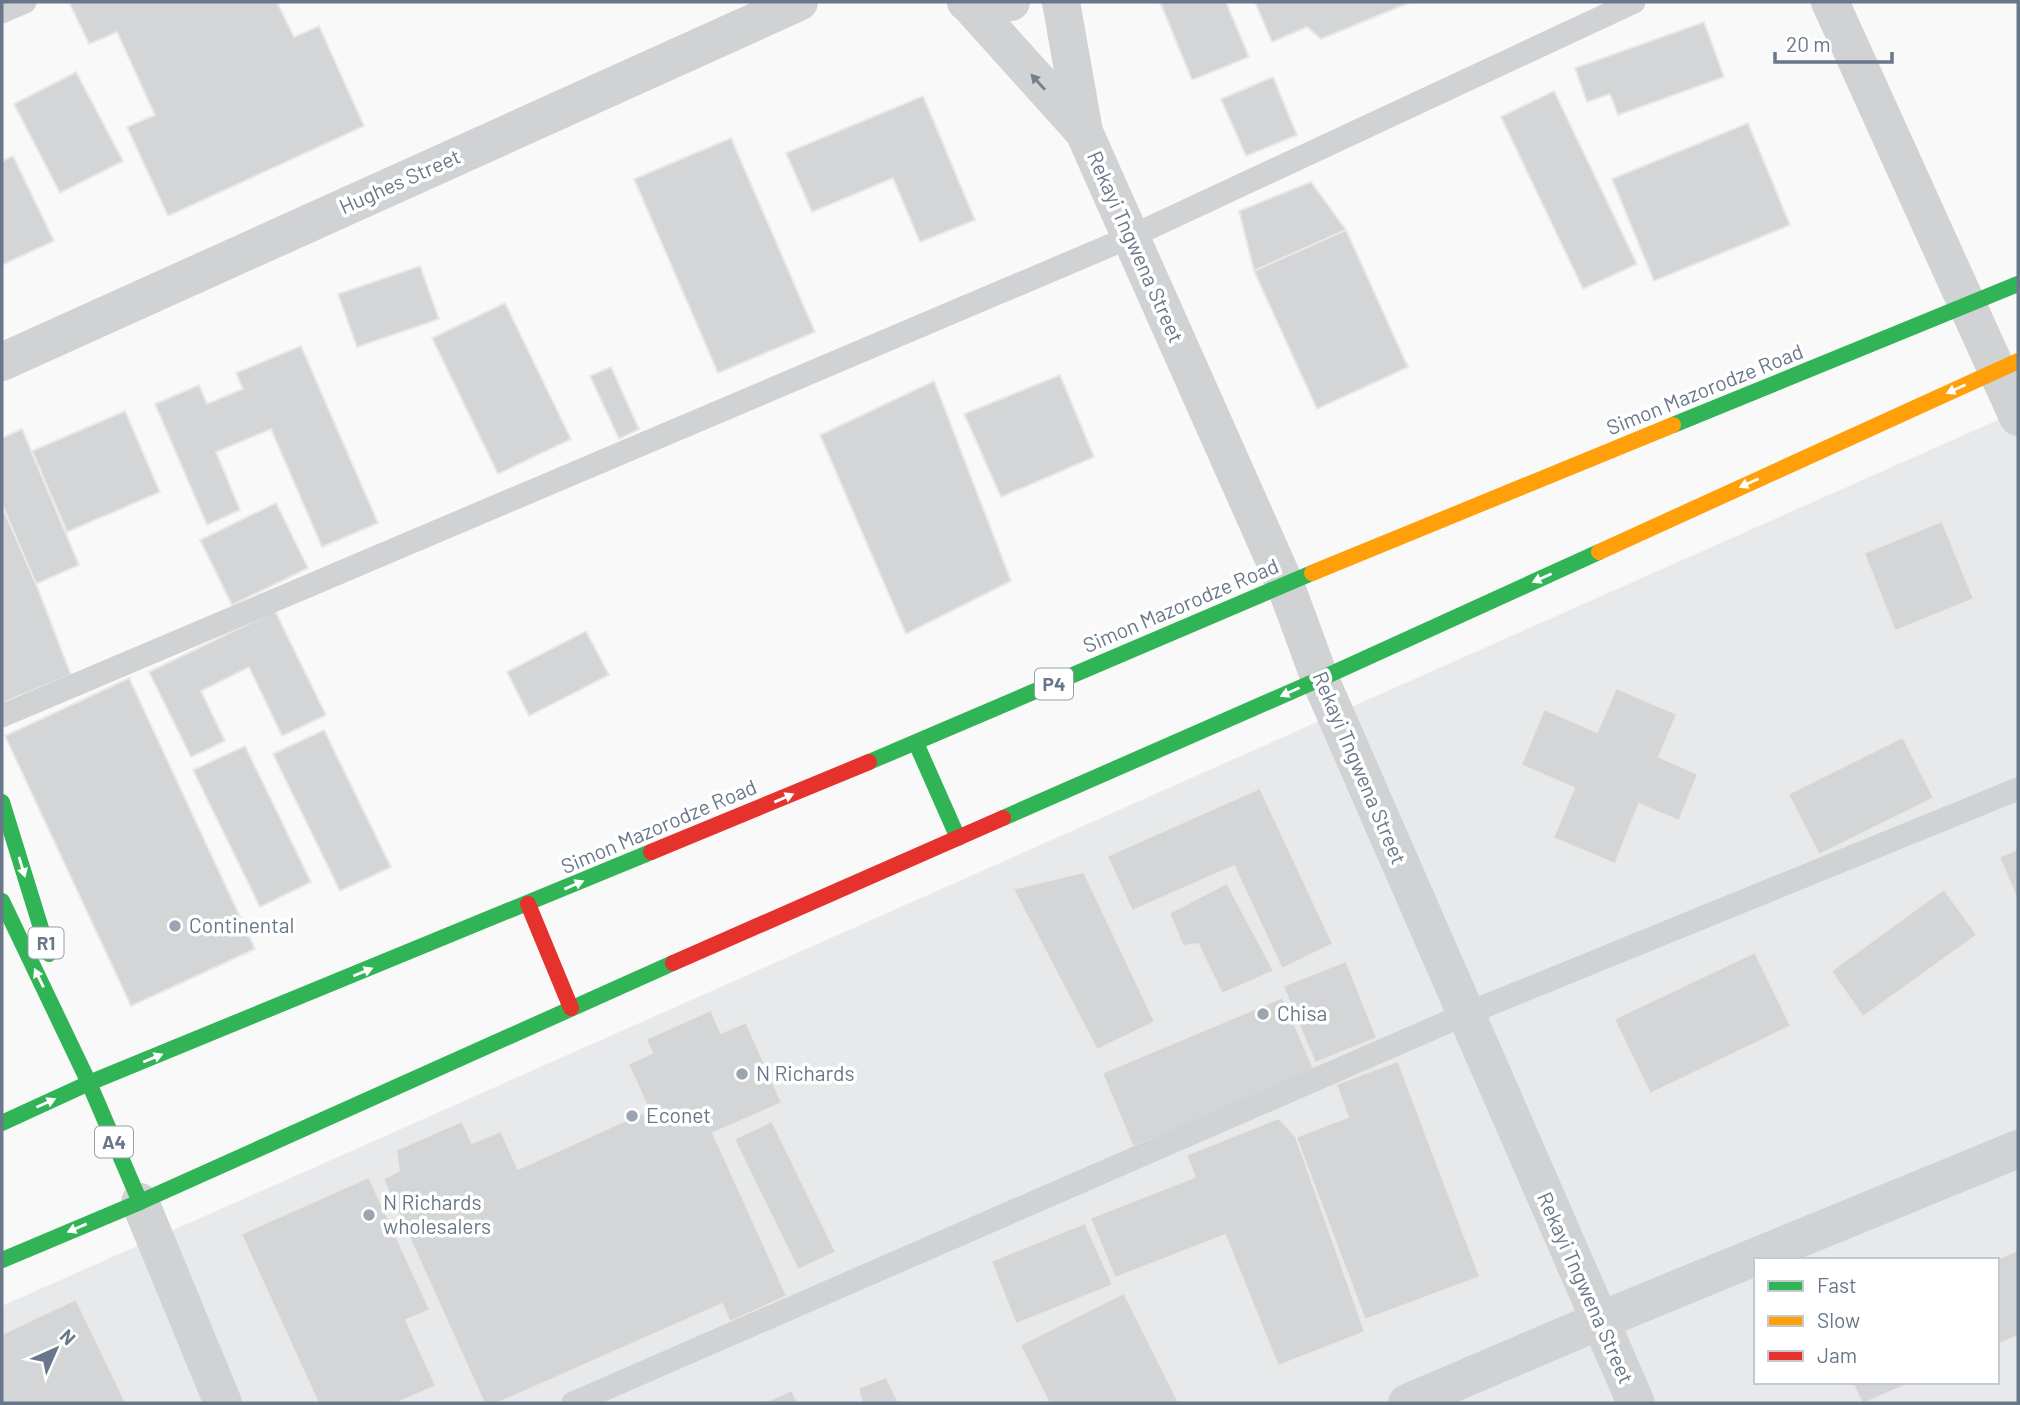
<svg xmlns="http://www.w3.org/2000/svg" width="2020" height="1405" viewBox="0 0 2020 1405" font-family="Barlow,sans-serif">
  <rect width="100%" height="100%" fill="#f9f9f9"/>
  <path fill="#e8e9ea" fill-rule="evenodd" d="M2018 411V1403H2V1306ZM1756 1260H1997V1382H1756Z"/>
  <g fill="#d4d5d6" stroke="#e8e8e8" stroke-width="2">
    <polygon points="69,2 277,2 294,37 319,26 364,126 168,216 127,127 155,115 117,32 89,44"/>
    <polygon points="1160,2 1226,2 1249,57 1192,80"/>
    <polygon points="1255,2 1411,2 1321,39 1307,27 1272,42"/>
    <polygon points="1704,22 1724,77 1618,115 1610,94 1587,102 1575,68"/>
    <polygon points="76,72 123,161 60,193 14,104"/>
    <polygon points="1273,77 1297,135 1246,156 1221,99"/>
    <polygon points="1554,91 1637,264 1583,289 1501,117"/>
    <polygon points="923,96 975,220 920,242 893,178 812,212 786,153"/>
    <polygon points="1748,123 1790,225 1654,281 1612,179"/>
    <polygon points="731,138 815,332 718,373 634,179"/>
    <polygon points="13,156 54,241 2,265 2,161"/>
    <polygon points="1311,182 1346,230 1254,271 1239,211"/>
    <polygon points="1346,230 1408,367 1317,409 1254,271"/>
    <polygon points="420,266 439,319 357,347 338,294"/>
    <polygon points="505,303 571,439 498,474 432,338"/>
    <polygon points="301,346 378,523 322,547 271,429 216,452 240,510 207,525 155,404 199,385 207,404 243,389 236,373"/>
    <polygon points="611,367 639,429 619,439 590,376"/>
    <polygon points="1060,375 1094,457 1001,497 964,414"/>
    <polygon points="934,381 1011,581 906,634 820,435"/>
    <polygon points="125,411 160,492 67,532 32,451"/>
    <polygon points="22,429 79,565 36,584 2,504 2,438"/>
    <polygon points="276,503 308,568 232,605 200,540"/>
    <polygon points="2,506 36,584 71,675 2,703"/>
    <polygon points="1942,521 1974,599 1895,631 1864,553"/>
    <polygon points="275,611 326,715 282,736 249,667 201,691 225,741 191,757 149,672"/>
    <polygon points="586,631 609,675 529,716 507,672"/>
    <polygon points="129,678 255,949 131,1006 5,736"/>
    <polygon points="1616,688 1677,714 1659,757 1698,774 1679,821 1639,804 1615,864 1553,838 1574,788 1521,765 1544,709 1597,732"/>
    <polygon points="324,730 391,867 340,891 273,754"/>
    <polygon points="1903,737 1934,798 1819,855 1788,794"/>
    <polygon points="245,746 311,882 260,907 193,770"/>
    <polygon points="1260,788 1333,944 1282,969 1234,866 1132,911 1107,856"/>
    <polygon points="2018,849 2018,901 1999,857"/>
    <polygon points="1084,872 1155,1022 1097,1050 1013,889"/>
    <polygon points="1227,883 1274,971 1222,994 1198,944 1183,946 1169,913"/>
    <polygon points="1944,889 1977,935 1863,1017 1831,971"/>
    <polygon points="1755,952 1791,1026 1650,1094 1614,1019"/>
    <polygon points="1346,961 1377,1038 1315,1063 1283,986"/>
    <polygon points="1283,997 1315,1072 1133,1147 1102,1073"/>
    <polygon points="711,1010 721,1033 746,1022 782,1103 713,1133 787,1296 730,1322 722,1304 498,1403 484,1403 383,1179 399,1171 396,1150 462,1121 472,1143 501,1131 518,1169 649,1110 628,1064 652,1053 646,1039"/>
    <polygon points="1398,1061 1480,1277 1365,1320 1296,1137 1348,1117 1336,1084"/>
    <polygon points="1279,1118 1296,1137 1365,1332 1278,1366 1225,1235 1115,1278 1090,1218 1195,1177 1186,1155"/>
    <polygon points="772,1121 836,1252 798,1270 734,1139"/>
    <polygon points="369,1177 430,1310 406,1320 436,1386 397,1403 318,1403 241,1234"/>
    <polygon points="1085,1223 1113,1285 1016,1324 991,1261"/>
    <polygon points="2018,1250 2018,1336 1997,1345 1997,1260 1995,1260"/>
    <polygon points="1124,1293 1179,1403 1049,1403 1020,1345"/>
    <polygon points="76,1299 126,1403 2,1403 2,1334"/>
    <polygon points="886,1377 899,1403 862,1403 858,1388"/>
    <polygon points="1852,1382 1913,1382 1865,1403 1862,1403"/>
    <polygon points="792,1390 798,1403 763,1403"/>
  </g>
  <g fill="none" stroke-linecap="round" stroke-linejoin="round">
    <g stroke="#d1d2d4" stroke-width="23">
      <polyline points="2,12 25,2"/>
      <polyline points="2,716 1130,237 1634,2"/>
      <polyline points="573,1403 1466,1014 2018,789"/>
    </g>
    <g stroke="#d1d2d4" stroke-width="38">
      <polyline points="966,2 984,6 1011,2"/>
      <polyline points="967,2 1084,132"/>
      <polyline points="1061,2 1084,132 1285,584 1320,679 1636,1403"/>
      <polyline points="1830,2 2018,417"/>
      <polyline points="2,362 799,2"/>
      <polyline points="140,1202 223,1403"/>
      <polyline points="1407,1403 1599,1321 2018,1149"/>
    </g>
    <g stroke="#30b455" stroke-width="16">
      <polyline points="1673,425 2018,284"/>
      <polyline points="916,743 958,838"/>
      <polyline points="869,762 1312,573"/>
      <polyline points="2,802 49,954"/>
      <polyline points="1003,818 1320,679 1599,552"/>
      <polyline points="2,901 89,1083 140,1202"/>
      <polyline points="2,1123 89,1083 651,852"/>
      <polyline points="2,1260 140,1202 673,963"/>
    </g>
    <g stroke="#ff9f0a" stroke-width="16">
      <polyline points="1599,552 2018,361"/>
      <polyline points="1312,573 1673,425"/>
    </g>
    <g stroke="#e5322d" stroke-width="16">
      <polyline points="651,852 869,762"/>
      <polyline points="528,904 571,1008"/>
      <polyline points="673,963 1003,818"/>
    </g>
  </g>
  <defs><path id="oneway-solid" d="M-6-.8H1V-3.2L6.5 0L1 3.2V.8H-6Z" transform="scale(1.75)"/></defs>
  <use fill="#728090" href="#oneway-solid" transform="translate(1038 82) rotate(-132)"/>
  <g fill="#fff">
    <use href="#oneway-solid" transform="translate(1956 389) rotate(156)"/>
    <use href="#oneway-solid" transform="translate(1749 483) rotate(156)"/>
    <use href="#oneway-solid" transform="translate(1542 578) rotate(156)"/>
    <use href="#oneway-solid" transform="translate(1290 692) rotate(156)"/>
    <use href="#oneway-solid" transform="translate(784 798) rotate(-23)"/>
    <use href="#oneway-solid" transform="translate(22 867) rotate(73)"/>
    <use href="#oneway-solid" transform="translate(574 885) rotate(-23)"/>
    <use href="#oneway-solid" transform="translate(363 972) rotate(-22)"/>
    <use href="#oneway-solid" transform="translate(39 978) rotate(-116)"/>
    <use href="#oneway-solid" transform="translate(153 1058) rotate(-22)"/>
    <use href="#oneway-solid" transform="translate(46 1103) rotate(-24)"/>
    <use href="#oneway-solid" transform="translate(77 1228) rotate(157)"/>
  </g>
  <g fill="#9ba4b0" stroke="#fff" stroke-width="2.5">
    <circle cx="175" cy="926" r="7"/>
    <circle cx="1263" cy="1014" r="7"/>
    <circle cx="742" cy="1074" r="7"/>
    <circle cx="632" cy="1116" r="7"/>
    <circle cx="369" cy="1215" r="7"/>
  </g>
  <g text-anchor="middle" stroke-width="7" stroke-linejoin="round" paint-order="stroke">
    <g fill="#fff" stroke="#95a0ac" stroke-width="2">
      <rect x="1035" y="668.5" width="38" height="31" rx="5"/>
      <rect x="28.5" y="927.5" width="35" height="31" rx="5"/>
      <rect x="95" y="1126.5" width="38" height="31" rx="5"/>
    </g>
    <g font-size="19" font-weight="bold" fill="#687789">
      <text x="1054" y="691">P4</text>
      <text x="46" y="950">R1</text>
      <text x="114" y="1149">A4</text>
    </g>
    <g font-size="21" fill="#687789" stroke="#fff">
      <text transform="translate(400 182) rotate(-24)" y="7">Hughes Street</text>
      <text transform="translate(1135 247) rotate(66)" y="7">Rekayi Tngwena Street</text>
      <text transform="translate(1705 390) rotate(-22)" y="7">Simon Mazorodze Road</text>
      <text transform="translate(1181 606) rotate(-23)" y="7">Simon Mazorodze Road</text>
      <text transform="translate(1359 768) rotate(67)" y="7">Rekayi Tngwena Street</text>
      <text transform="translate(659 827) rotate(-23)" y="7">Simon Mazorodze Road</text>
      <text transform="translate(1585 1288) rotate(66)" y="7">Rekayi Tngwena Street</text>
    </g>
    <g font-size="21" fill="#687789" stroke="#fff" text-anchor="start">
      <text x="189" y="933">Continental</text>
      <text x="1277" y="1021">Chisa</text>
      <text x="756" y="1081">N Richards</text>
      <text x="646" y="1123">Econet</text>
      <text x="383" y="1210">N Richards<tspan x="383" dy="24">wholesalers</tspan></text>
    </g>
  </g>
  <rect width="2020" height="1405" fill="none" stroke="#687789" stroke-width="7"/>
  <rect x="1754" y="1258" width="245" height="126" fill="#ffffff" stroke="#c3c9d0" stroke-width="2"/>
  <rect x="1768" y="1281" width="35" height="10" fill="#30b455" stroke="#c3c9d0" stroke-width="2"/>
  <text x="1817" y="1293" font-size="21" fill="#687789">Fast</text>
  <rect x="1768" y="1316" width="35" height="10" fill="#ff9f0a" stroke="#c3c9d0" stroke-width="2"/>
  <text x="1817" y="1328" font-size="21" fill="#687789">Slow</text>
  <rect x="1768" y="1351" width="35" height="10" fill="#e5322d" stroke="#c3c9d0" stroke-width="2"/>
  <text x="1817" y="1363" font-size="21" fill="#687789">Jam</text>
  <g transform="translate(56 1349) rotate(45)" stroke="#ffffff" stroke-width="5" paint-order="stroke">
  <path d="M0-5L12 26L0 18L-12 26Z" fill="#687789"/>
  <text y="-10" font-size="19" font-weight="bold" text-anchor="middle" fill="#687789">N</text>
  </g>
  <path d="M1775 52v10h117v-10" fill="none" stroke="#687789" stroke-width="3.5"/>
  <text x="1786" y="52" font-size="21" fill="#687789" stroke="#ffffff" stroke-width="5" paint-order="stroke">20 m</text>
</svg>
